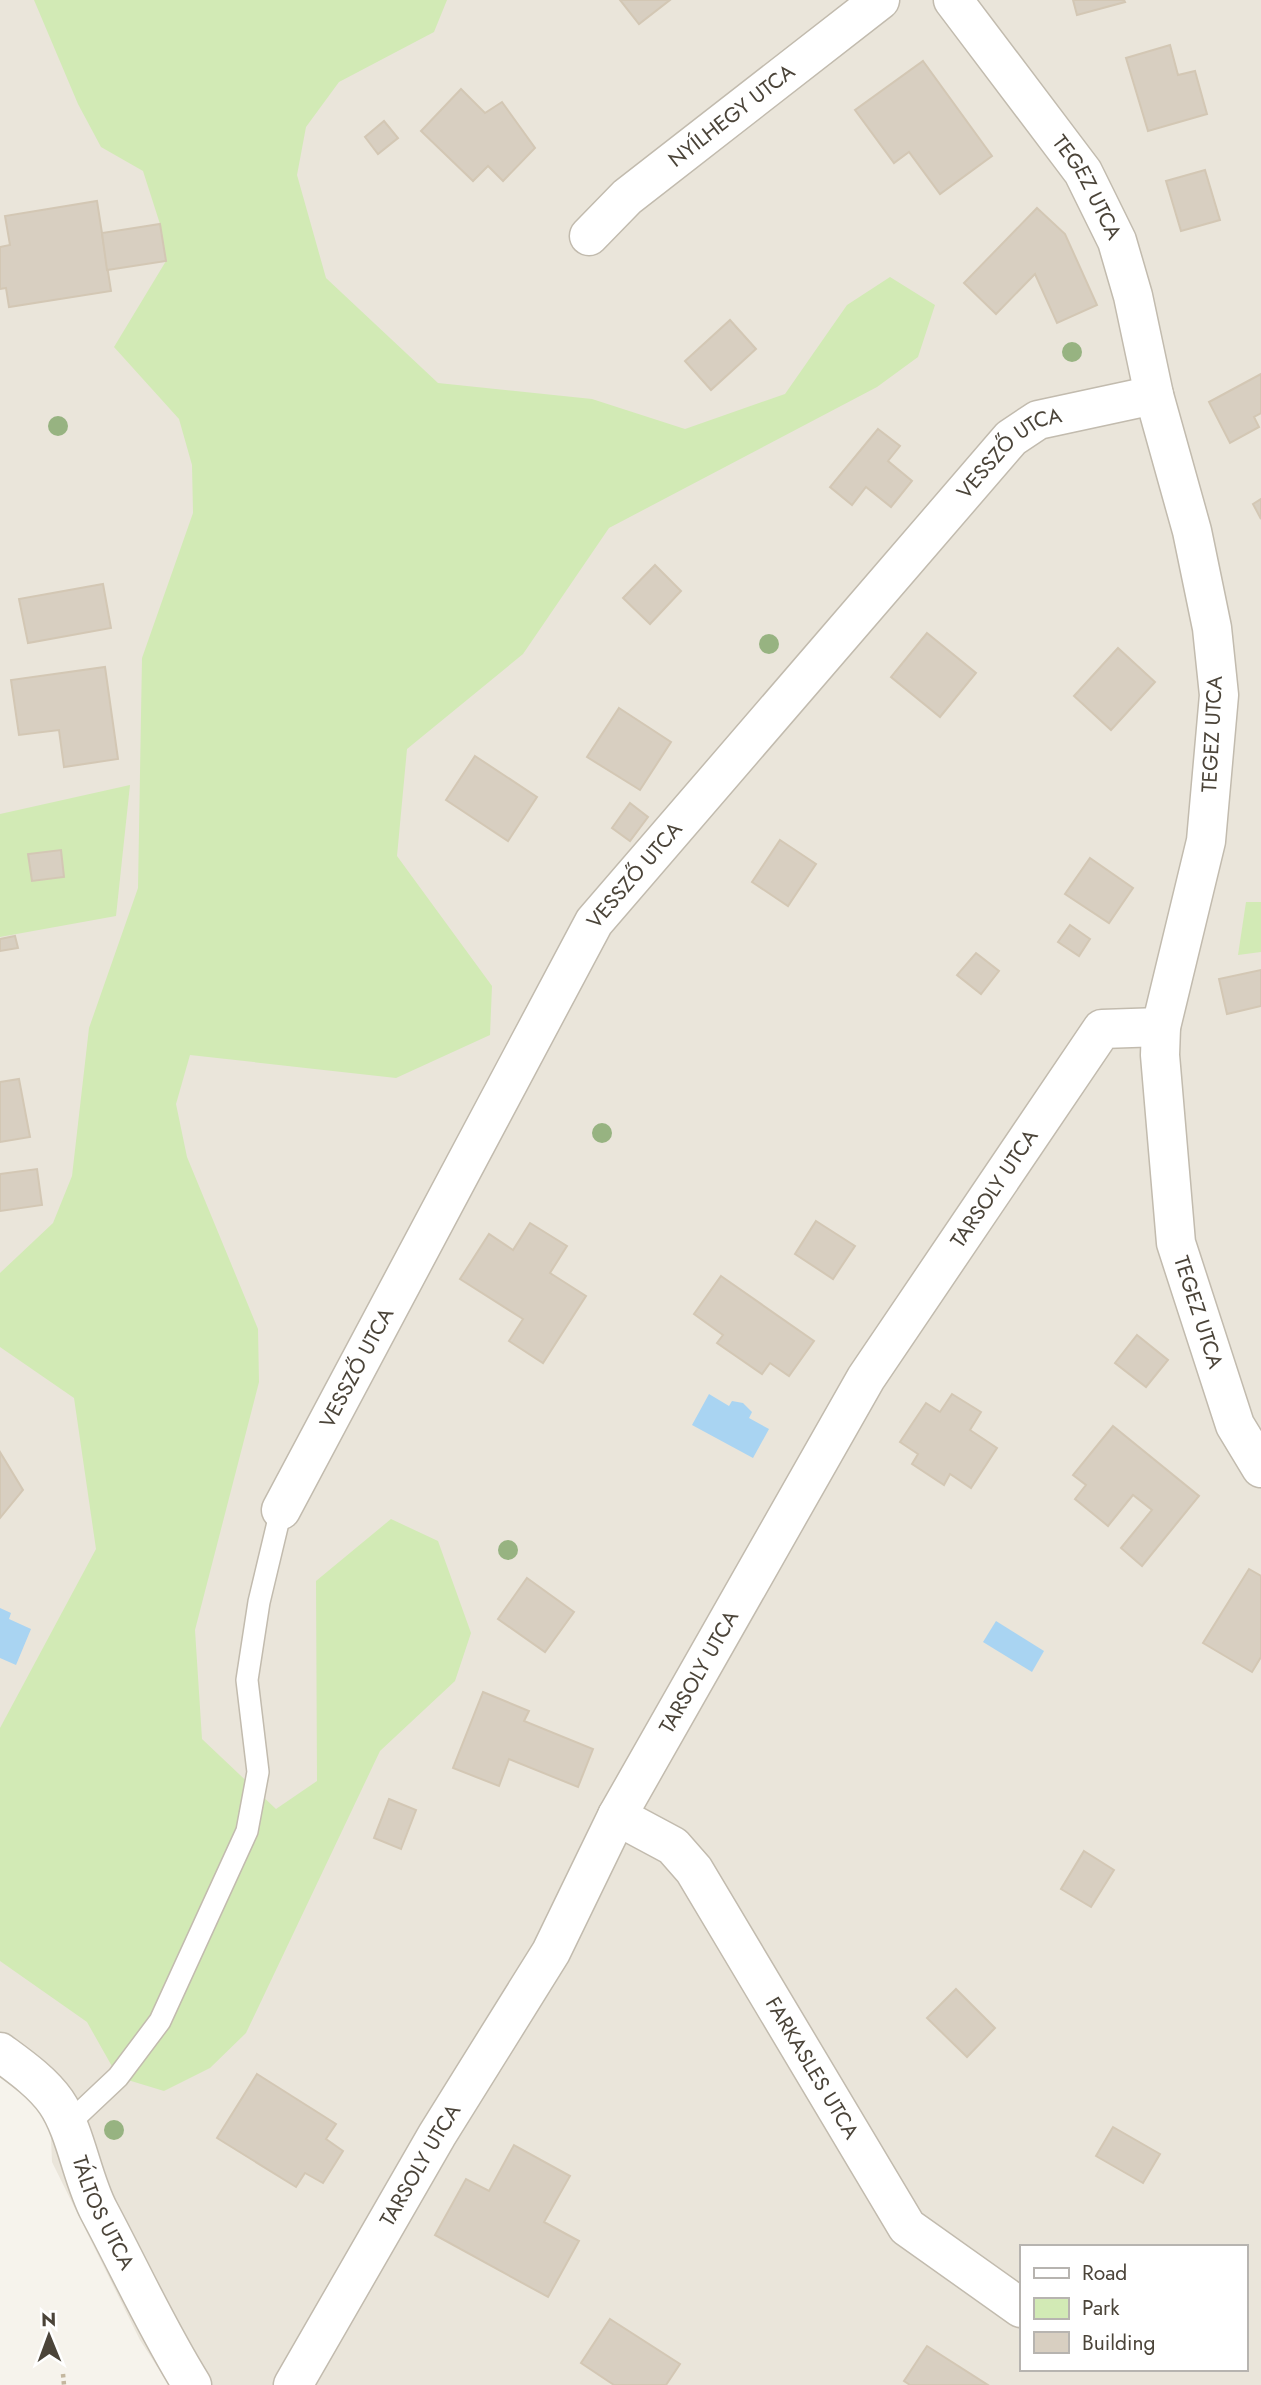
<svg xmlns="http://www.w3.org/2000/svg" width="1261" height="2385" viewBox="0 0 1261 2385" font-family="Jost,sans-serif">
  <rect width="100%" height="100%" fill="#f6f3ec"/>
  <path fill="#eae5da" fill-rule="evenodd" d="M0 0H1261V2385H169L140 2340 52 2162 50 2115 0 2077ZM1021 2247H1245V2369H1021Z"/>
  <g fill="#d2eab5">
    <polygon points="34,0 447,0 434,32 339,82 306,127 297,175 326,278 438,383 592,399 685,429 785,394 847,305 890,277 935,305 918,357 877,387 609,528 523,654 407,749 397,856 492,986 490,1035 396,1078 190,1055 176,1104 187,1157 258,1329 259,1382 195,1630 202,1739 276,1809 317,1781 316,1581 391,1519 438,1541 471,1633 455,1681 380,1751 246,2033 210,2068 164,2091 118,2077 87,2022 0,1961 0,1728 96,1549 74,1398 0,1347 0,1273 53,1223 72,1176 89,1028 138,888 142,658 193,513 192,465 179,419 114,347 166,261 160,224 143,171 101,147 78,104"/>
    <polygon points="130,785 116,916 0,937 0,814"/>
    <polygon points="1246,902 1261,902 1261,952 1238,955"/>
  </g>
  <g fill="#a9d4f2">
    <polygon points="709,1394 729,1406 732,1401 743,1403 752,1412 749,1418 769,1429 753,1458 692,1425"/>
    <polygon points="0,1608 11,1613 9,1619 31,1629 16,1665 0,1658"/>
    <polygon points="996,1621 1044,1651 1032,1672 983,1642"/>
  </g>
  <g fill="#d8cfc1" stroke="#d3c7b4" stroke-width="2">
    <polygon points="620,0 670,0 639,24"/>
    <polygon points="1073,0 1124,0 1125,2 1077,15"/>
    <polygon points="1170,45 1178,75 1195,71 1207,114 1148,131 1126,58"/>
    <polygon points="923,61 992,156 940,194 909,152 894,163 855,110"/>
    <polygon points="461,89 485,113 502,102 535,148 503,181 488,166 473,181 421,131"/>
    <polygon points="384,121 398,138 378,154 365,137"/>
    <polygon points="1205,170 1220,220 1181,231 1166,181"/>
    <polygon points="97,201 111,291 9,307 6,288 0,289 0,247 10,245 5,216"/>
    <polygon points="1037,208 1065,234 1097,305 1057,323 1035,274 996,314 964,283"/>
    <polygon points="160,224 166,261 107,270 102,233"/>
    <polygon points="730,320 756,349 711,390 685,361"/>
    <polygon points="1261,374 1261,413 1254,417 1259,427 1230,443 1209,402"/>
    <polygon points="878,429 900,446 888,461 912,481 891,507 866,487 852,505 830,487"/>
    <polygon points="1261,499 1261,519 1253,504"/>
    <polygon points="655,565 681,591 650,624 623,598"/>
    <polygon points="103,584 111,628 28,643 19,599"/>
    <polygon points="927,633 976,673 940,717 891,677"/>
    <polygon points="1118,648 1155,682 1111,730 1074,696"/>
    <polygon points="105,667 118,759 64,767 59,730 19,735 11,680"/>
    <polygon points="619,708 671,742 640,790 587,757"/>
    <polygon points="475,756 537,797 508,841 446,800"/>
    <polygon points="630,803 648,817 630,841 612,828"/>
    <polygon points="780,840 816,864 788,906 752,882"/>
    <polygon points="61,850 64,877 32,881 28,854"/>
    <polygon points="1090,858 1133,888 1109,923 1065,894"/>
    <polygon points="1070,925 1090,939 1079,956 1058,942"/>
    <polygon points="15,936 18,948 0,951 0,939"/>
    <polygon points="976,953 999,971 981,994 957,975"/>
    <polygon points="1261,970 1261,1006 1227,1014 1219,979"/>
    <polygon points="19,1079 30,1137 0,1142 0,1082"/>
    <polygon points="37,1169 42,1205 0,1211 0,1174"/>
    <polygon points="816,1221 855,1246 833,1279 795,1254"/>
    <polygon points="530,1223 567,1246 550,1273 586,1296 543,1363 509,1341 523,1319 460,1279 489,1234 513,1250"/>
    <polygon points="721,1276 814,1341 789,1376 770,1363 762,1374 717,1343 723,1335 694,1314"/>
    <polygon points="1137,1335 1168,1360 1146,1387 1115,1363"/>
    <polygon points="952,1394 981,1412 970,1430 997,1448 971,1488 950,1474 944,1485 912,1464 918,1454 900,1442 926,1403 940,1412"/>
    <polygon points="1113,1426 1199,1496 1142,1566 1121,1548 1152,1510 1133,1495 1108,1526 1075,1499 1086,1485 1073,1475"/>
    <polygon points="0,1452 23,1490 0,1518"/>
    <polygon points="1249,1569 1261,1576 1261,1657 1252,1672 1203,1643"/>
    <polygon points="527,1578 574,1612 545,1652 498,1619"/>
    <polygon points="483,1692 529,1711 524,1721 593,1749 578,1787 509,1759 499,1786 453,1768"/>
    <polygon points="389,1799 416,1810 401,1849 374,1838"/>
    <polygon points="1084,1851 1114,1870 1091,1907 1061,1889"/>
    <polygon points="956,1989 995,2028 967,2057 927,2018"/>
    <polygon points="257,2074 336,2124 326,2139 343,2151 323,2183 305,2173 296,2187 217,2138"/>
    <polygon points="1113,2127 1160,2154 1143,2183 1096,2156"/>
    <polygon points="514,2145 570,2176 544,2222 579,2241 548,2297 435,2235 466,2179 489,2191"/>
    <polygon points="610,2319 680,2364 666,2385 614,2385 581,2363"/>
    <polygon points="927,2346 988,2385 910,2385 904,2381"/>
  </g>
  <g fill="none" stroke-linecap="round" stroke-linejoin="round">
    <defs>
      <polyline id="lane" points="66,2126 118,2077 160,2021 247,1831 258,1772 247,1680 259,1602 281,1510"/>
      <g id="street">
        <path id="s1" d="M953 0 1083 172 1117 241 1133 296 1154 395 1192 531 1212 628 1219 695 1206 841 1161 1027 1160 1055 1176 1243 1235 1425 1261 1468"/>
        <path id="s2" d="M589 236 627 197 880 0"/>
        <path id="s3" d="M281 1510 594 922 1011 438 1038 420 1154 395"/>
        <path id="s4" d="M617 1816 673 1846 694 1870 907 2227 1021 2308"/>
        <path id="s5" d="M0 2052C19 2066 42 2082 56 2102 76 2131 82 2179 99 2211 130 2269 157 2329 192 2385"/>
        <path id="s6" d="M293 2385 437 2135 551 1952 617 1816 866 1378 1102 1029 1161 1027"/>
      </g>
    </defs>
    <use href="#lane" stroke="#c2bbae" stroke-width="24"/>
    <use href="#street" stroke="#c2bbae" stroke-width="41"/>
    <polyline stroke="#c4b79f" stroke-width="4.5" stroke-dasharray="3.5 3.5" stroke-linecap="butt" points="63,2374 64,2385"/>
    <use href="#lane" stroke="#fff" stroke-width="21"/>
    <use href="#street" stroke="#fff" stroke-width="38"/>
  </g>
  <g fill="#97b381">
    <circle cx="1072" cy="352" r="10"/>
    <circle cx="58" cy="426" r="10"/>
    <circle cx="769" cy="644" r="10"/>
    <circle cx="602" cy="1133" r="10"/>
    <circle cx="508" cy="1550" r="10"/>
    <circle cx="114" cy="2130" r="10"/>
  </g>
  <g text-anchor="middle" stroke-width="5" stroke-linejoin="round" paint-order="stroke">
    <g font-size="21" fill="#4b4439" stroke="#fff">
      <text dy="7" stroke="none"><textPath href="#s2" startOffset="187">NYÍLHEGY UTCA</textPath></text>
      <text dy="7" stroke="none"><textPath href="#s1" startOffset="231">TEGEZ UTCA</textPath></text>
      <text dy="7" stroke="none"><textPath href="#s3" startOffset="1295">VESSZŐ UTCA</textPath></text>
      <text transform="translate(1212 734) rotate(-87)" y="7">TEGEZ UTCA</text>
      <text dy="7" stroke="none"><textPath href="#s3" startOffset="728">VESSZŐ UTCA</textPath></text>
      <text dy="7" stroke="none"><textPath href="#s6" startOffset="1388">TARSOLY UTCA</textPath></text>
      <text dy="7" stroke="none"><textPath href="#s1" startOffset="1386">TEGEZ UTCA</textPath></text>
      <text dy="7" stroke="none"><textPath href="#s3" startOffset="161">VESSZŐ UTCA</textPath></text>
      <text dy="7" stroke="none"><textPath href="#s6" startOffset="821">TARSOLY UTCA</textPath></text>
      <text dy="7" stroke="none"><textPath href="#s4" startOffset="326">FARKASLES UTCA</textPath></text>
      <text dy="7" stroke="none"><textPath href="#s6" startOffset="254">TARSOLY UTCA</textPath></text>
      <text dy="7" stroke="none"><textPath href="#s5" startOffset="196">TÁLTOS UTCA</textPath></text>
    </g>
  </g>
  <rect x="1020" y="2245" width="228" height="126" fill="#ffffff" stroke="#b7b4b0" stroke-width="2"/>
  <rect x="1034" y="2268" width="35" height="10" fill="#ffffff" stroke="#b7b4b0" stroke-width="2"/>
  <text x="1082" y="2280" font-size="21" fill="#4b4439">Road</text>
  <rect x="1034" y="2298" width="35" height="21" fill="#d2eab5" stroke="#b7b4b0" stroke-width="2"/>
  <text x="1082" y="2315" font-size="21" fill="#4b4439">Park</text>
  <rect x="1034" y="2332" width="35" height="21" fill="#d8cfc1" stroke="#b7b4b0" stroke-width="2"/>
  <text x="1082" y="2350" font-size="21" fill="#4b4439">Building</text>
  <g transform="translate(49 2336) rotate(359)" stroke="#ffffff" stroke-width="5" paint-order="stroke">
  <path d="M0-5L12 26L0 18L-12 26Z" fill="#4b4439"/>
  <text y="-10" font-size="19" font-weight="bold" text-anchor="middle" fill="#4b4439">N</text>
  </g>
</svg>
